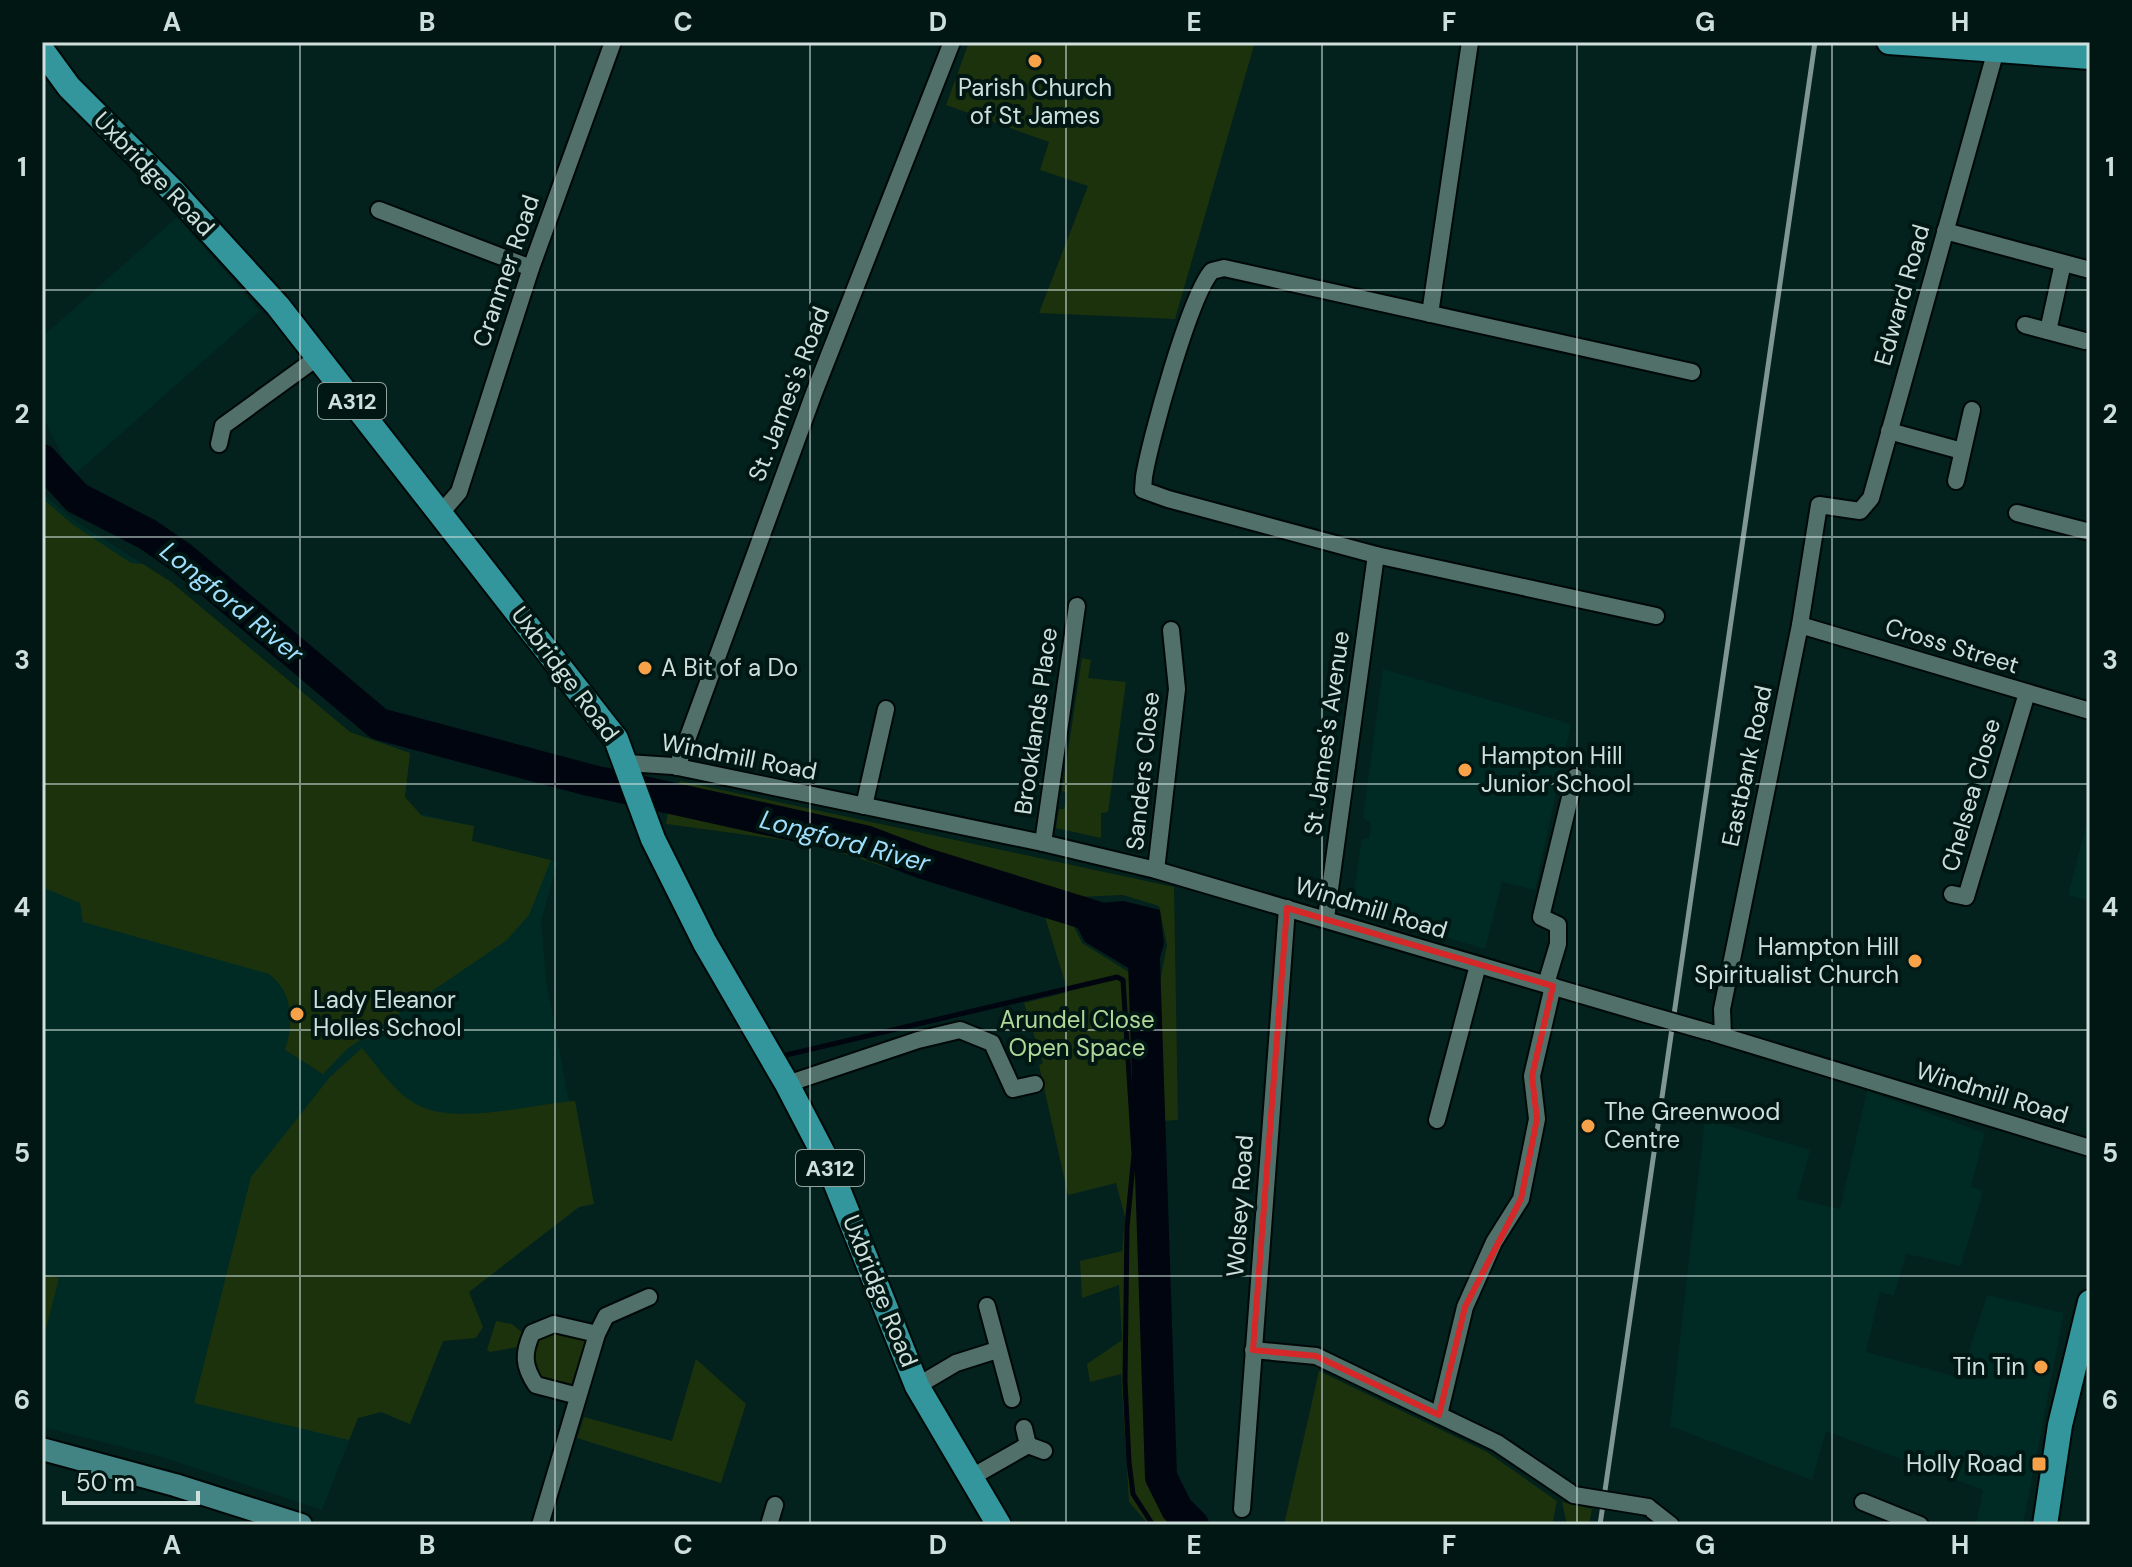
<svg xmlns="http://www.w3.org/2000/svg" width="2132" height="1567" viewBox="0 0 2132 1567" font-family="'DM Sans',sans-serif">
  <rect width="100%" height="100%" fill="#03211d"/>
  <g fill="#002b25">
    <polygon points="177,217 260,311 72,477 42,415 42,337"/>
    <polygon points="42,493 75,521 171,582 350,732 410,753 405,797 417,813 474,826 472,841 558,862 541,921 546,980 569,1101 575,1101 594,1204 579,1207 460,1299 410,1424 381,1412 358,1418 322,1510 165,1458 42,1427"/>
    <polygon points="1383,669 1571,724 1535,890 1502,882 1485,949 1351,909 1362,839 1369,838 1371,824 1363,817"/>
    <polygon points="2090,810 2090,901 2068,895"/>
    <polygon points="1867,1091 1985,1133 1971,1187 1983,1191 1961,1266 1906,1254 1894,1296 1880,1292 1866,1352 1961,1378 1987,1295 2064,1313 2023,1525 1976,1525 1983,1490 1826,1431 1812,1480 1670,1426 1705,1119 1810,1150 1797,1199 1840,1209"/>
  </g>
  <g fill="#1c320d">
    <polygon points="969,42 1255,42 1175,319 1039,313 1088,186 1040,170 1049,142 946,105"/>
    <path d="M42 498 72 524 131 563 143 564 171 582 350 732 410 753 405 797 422 816 474 826 472 841 551 860 529 915 507 940 347 1049 323 1074 285 1050C294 1022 293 992 269 974L83 922 80 903 42 887Z"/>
    <polygon points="1082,658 1091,660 1088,678 1126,682 1108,812 1101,813 1101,838 1056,828 1059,809 1064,809 1067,793 1062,791"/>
    <polygon points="680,781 1174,887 1178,1120 1162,1121 1160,982 1167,945 1159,906 1123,895 1076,897 864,834 676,792"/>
    <polygon points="669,804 863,846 1065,908 1082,943 1132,974 1151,1004 1146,1161 1157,1186 1145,1222 1152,1413 1164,1432 1153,1449 1161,1504 1182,1525 1149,1525 1129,1502 1121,1374 1090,1382 1087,1364 1122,1340 1119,1285 1082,1298 1080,1261 1122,1251 1125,1217 1116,1183 1068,1195 1039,1065 1043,1063 1024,1003 1068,992 1045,917 813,844 666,824"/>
    <path d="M362 1048C377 1066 394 1091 414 1103 453 1127 531 1104 575 1101L594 1204 579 1207 469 1292 483 1327 476 1338 443 1341 410 1424 381 1412 358 1418 349 1440 194 1403 251 1177 330 1077Z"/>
    <polygon points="42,1274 59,1278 42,1344"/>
    <polygon points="496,1321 512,1324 524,1334 518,1347 490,1352 487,1350"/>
    <path d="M555 1332 586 1341 570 1389C546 1380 533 1378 530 1350L539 1339Z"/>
    <polygon points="696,1359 746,1404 721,1483 577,1438 584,1417 672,1441"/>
    <polygon points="1319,1371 1487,1452 1557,1501 1552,1525 1284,1525"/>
    <polygon points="1562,1502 1592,1509 1589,1525 1567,1525"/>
  </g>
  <polygon fill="#00050f" points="1123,901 1160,910 1164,943 1148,1002 1135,972 1085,942 1066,906"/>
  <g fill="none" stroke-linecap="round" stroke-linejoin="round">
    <polyline stroke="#00050f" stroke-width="5" points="782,1056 1117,977 1123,980 1134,1154 1127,1227 1125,1381 1129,1462 1133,1494 1153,1525"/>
    <g stroke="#00050f" stroke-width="32">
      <polyline points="42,460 77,498 147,534 182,558 379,724 589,780 865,841 923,863 1106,920"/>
      <polyline points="1144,960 1161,1477 1177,1509 1193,1525"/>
    </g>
    <defs>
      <g id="street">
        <polyline points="379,210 531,268"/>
        <polyline points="1945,231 2090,270"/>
        <polyline points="1430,314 1470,42"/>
        <polyline points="2025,325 2085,341"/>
        <polyline points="2048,331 2063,263"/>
        <polyline points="1889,431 1962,451"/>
        <polyline points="219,444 223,426 318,357"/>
        <polyline points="1956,481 1972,410"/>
        <polyline points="441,513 459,492 531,268 613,42"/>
        <polyline points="2017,513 2090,532"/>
        <path d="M1656 616 1376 555 1168 499 1143 490 1144 477C1150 440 1190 295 1212 271L1224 268 1692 372"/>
        <polyline points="1800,625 2090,711"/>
        <polyline points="627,763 673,766 1043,843 1156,870 1646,1014"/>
        <polyline points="677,767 814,393 952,42"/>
        <polyline points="864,806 886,709"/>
        <polyline points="1043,843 1077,606"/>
        <polyline points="1156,870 1177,689 1171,630"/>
        <polyline points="1952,894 1966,897 2027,693"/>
        <polyline points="1326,918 1376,555"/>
        <polyline points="1546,984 1558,944 1558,925 1541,917 1575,777"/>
        <polyline points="1713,1033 2090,1148"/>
        <polyline points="1723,1036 1722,1009 1800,625 1819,505 1860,511 1871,498 1996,50"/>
        <polyline points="787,1084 918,1040 960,1030 992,1043 1013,1089 1035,1084"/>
        <polyline points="1437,1120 1478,965"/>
        <polyline points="987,1306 1012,1399"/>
        <polyline points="1253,1350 1316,1356 1497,1443 1574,1495"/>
        <polyline points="917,1386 956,1363 997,1350"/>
        <path d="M578 1396 536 1385C523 1366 523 1353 532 1333L554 1324 597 1334"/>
        <polyline points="1439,1415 1465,1307 1494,1242 1521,1199 1537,1119 1532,1076 1553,986"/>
        <polyline points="1024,1428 1028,1445"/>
        <polyline points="970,1478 1028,1445 1044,1451"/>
        <polyline points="1863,1502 1920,1525"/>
        <polyline points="1648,1507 1671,1525"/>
        <polyline points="1242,1509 1287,908"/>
        <polyline points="540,1525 597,1334 606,1316 649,1297"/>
        <polyline points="769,1525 775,1505"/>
      </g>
      <polyline id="secondary" points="42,1449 175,1485 301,1525"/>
      <g id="primary">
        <polyline points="1889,42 2090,57"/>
        <polyline points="42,50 69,87 174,192 278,306 616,739 653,839 705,943 787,1084 826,1159 917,1386 999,1525"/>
        <polyline points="2045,1525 2060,1425 2090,1302"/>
      </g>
    </defs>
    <use href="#street" stroke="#000907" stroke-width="20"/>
    <use href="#secondary" stroke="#000907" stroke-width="26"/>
    <use href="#primary" stroke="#000907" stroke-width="28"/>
    <use href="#street" stroke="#52706a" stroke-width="16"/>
    <use href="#secondary" stroke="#428383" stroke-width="22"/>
    <use href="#primary" stroke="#32969c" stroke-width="24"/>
    <polyline stroke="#809692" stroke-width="5" points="1600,1525 1815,42"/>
    <defs>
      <g id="street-bridge">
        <polyline points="1646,1014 1709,1032"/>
        <polyline points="1574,1495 1648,1507"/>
      </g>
    </defs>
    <use href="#street-bridge" stroke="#000907" stroke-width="20" stroke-linecap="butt"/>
    <use href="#street-bridge" stroke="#52706a" stroke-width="16"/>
  </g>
  <path fill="none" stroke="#d62828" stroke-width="6" stroke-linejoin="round" d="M1287 908 1553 986 1532 1076 1537 1119 1521 1199 1465 1307 1439 1415 1316 1356 1253 1350Z"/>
  <path fill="none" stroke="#cfe0dc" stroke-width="2" stroke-opacity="0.55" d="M300 42V1525M555 42V1525M810 42V1525M1066 42V1525M1322 42V1525M1577 42V1525M1832 42V1525M42 290H2090M42 537H2090M42 784H2090M42 1030H2090M42 1276H2090"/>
  <g fill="#f7a149" stroke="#001713" stroke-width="3">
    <circle cx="1035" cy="61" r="8"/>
    <circle cx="645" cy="668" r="8"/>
    <circle cx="1465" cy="770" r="8"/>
    <circle cx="1915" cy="961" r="8"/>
    <circle cx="297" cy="1014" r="8"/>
    <circle cx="1588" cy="1126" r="8"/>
    <circle cx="2041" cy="1367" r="8"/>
    <rect x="2031" y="1456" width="16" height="16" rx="4"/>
  </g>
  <g text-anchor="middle" stroke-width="8" stroke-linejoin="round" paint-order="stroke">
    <g fill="#001713" stroke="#91a4a0" stroke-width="2">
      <rect x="318" y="383" width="68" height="36" rx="6"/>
      <rect x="796" y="1150" width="68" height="36" rx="6"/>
    </g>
    <g font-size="22" font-weight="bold" fill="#cfe0dc">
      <text x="352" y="409">A312</text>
      <text x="830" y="1176">A312</text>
    </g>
    <g font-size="24" fill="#cfe0dc" stroke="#001713" text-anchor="start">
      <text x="1035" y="96" text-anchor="middle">Parish Church<tspan x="1035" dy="28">of St James</tspan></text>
      <text x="661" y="676">A Bit of a Do</text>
      <text x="1481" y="764">Hampton Hill<tspan x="1481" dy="28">Junior School</tspan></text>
      <text x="1899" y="955" text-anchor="end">Hampton Hill<tspan x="1899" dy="28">Spiritualist Church</tspan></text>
      <text x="313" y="1008">Lady Eleanor<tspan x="313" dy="28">Holles School</tspan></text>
      <text x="1604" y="1120">The Greenwood<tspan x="1604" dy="28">Centre</tspan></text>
      <text x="2025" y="1375" text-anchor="end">Tin Tin</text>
      <text x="2023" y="1472" text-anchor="end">Holly Road</text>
    </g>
    <g font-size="24" fill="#cfe0dc" stroke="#001713">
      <text transform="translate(154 174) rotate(46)" y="8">Uxbridge Road</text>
      <text transform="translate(506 271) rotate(-71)" y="8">Cranmer Road</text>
      <text transform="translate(1902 295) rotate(-74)" y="8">Edward Road</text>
      <text transform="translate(789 394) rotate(-69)" y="8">St. James's Road</text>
      <text transform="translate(1952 646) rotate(17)" y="8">Cross Street</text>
      <text transform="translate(565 674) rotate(53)" y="8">Uxbridge Road</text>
      <text transform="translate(1036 721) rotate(-82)" y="8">Brooklands Place</text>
      <text transform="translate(1327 733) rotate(-82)" y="8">St James's Avenue</text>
      <text transform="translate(739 757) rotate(11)" y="8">Windmill Road</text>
      <text transform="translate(1747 766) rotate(-78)" y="8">Eastbank Road</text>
      <text transform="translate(1143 771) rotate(-84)" y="8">Sanders Close</text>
      <text transform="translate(1971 795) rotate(-74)" y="8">Chelsea Close</text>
      <text transform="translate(1371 908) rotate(17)" y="8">Windmill Road</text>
      <text transform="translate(1992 1093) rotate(17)" y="8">Windmill Road</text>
      <text transform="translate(1240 1206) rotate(-86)" y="8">Wolsey Road</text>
      <text transform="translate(880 1291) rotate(68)" y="8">Uxbridge Road</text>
    </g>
    <g font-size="24" fill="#afd898" stroke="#001713">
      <text x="1077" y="1028">Arundel Close<tspan x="1077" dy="28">Open Space</tspan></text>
    </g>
    <g font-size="26" font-style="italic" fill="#9fdffd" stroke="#001713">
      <text transform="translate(232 602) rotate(39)" y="9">Longford River</text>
      <text transform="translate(845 841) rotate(15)" y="9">Longford River</text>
    </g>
  </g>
  <rect width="2132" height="1567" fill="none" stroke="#001713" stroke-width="88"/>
  <path d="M64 1491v12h134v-12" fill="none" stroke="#cfe0dc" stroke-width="4"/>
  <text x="76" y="1491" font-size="24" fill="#cfe0dc" stroke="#001713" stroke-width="6" paint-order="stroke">50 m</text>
  <rect x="44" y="44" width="2044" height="1479" fill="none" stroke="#cfe0dc" stroke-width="3"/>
  <g font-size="26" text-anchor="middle" font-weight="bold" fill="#cfe0dc">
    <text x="172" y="31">A</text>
    <text x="427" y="31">B</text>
    <text x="683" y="31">C</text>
    <text x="938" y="31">D</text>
    <text x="1194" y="31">E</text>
    <text x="1449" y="31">F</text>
    <text x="1705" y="31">G</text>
    <text x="1960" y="31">H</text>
    <text x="22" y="176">1</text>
    <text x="2110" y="176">1</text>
    <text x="22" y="423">2</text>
    <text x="2110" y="423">2</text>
    <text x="22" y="669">3</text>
    <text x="2110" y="669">3</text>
    <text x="22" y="916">4</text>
    <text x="2110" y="916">4</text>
    <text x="22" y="1162">5</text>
    <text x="2110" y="1162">5</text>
    <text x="22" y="1409">6</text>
    <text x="2110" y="1409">6</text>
    <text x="172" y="1554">A</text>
    <text x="427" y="1554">B</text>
    <text x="683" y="1554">C</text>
    <text x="938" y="1554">D</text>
    <text x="1194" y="1554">E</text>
    <text x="1449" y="1554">F</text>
    <text x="1705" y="1554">G</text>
    <text x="1960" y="1554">H</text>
  </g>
</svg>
